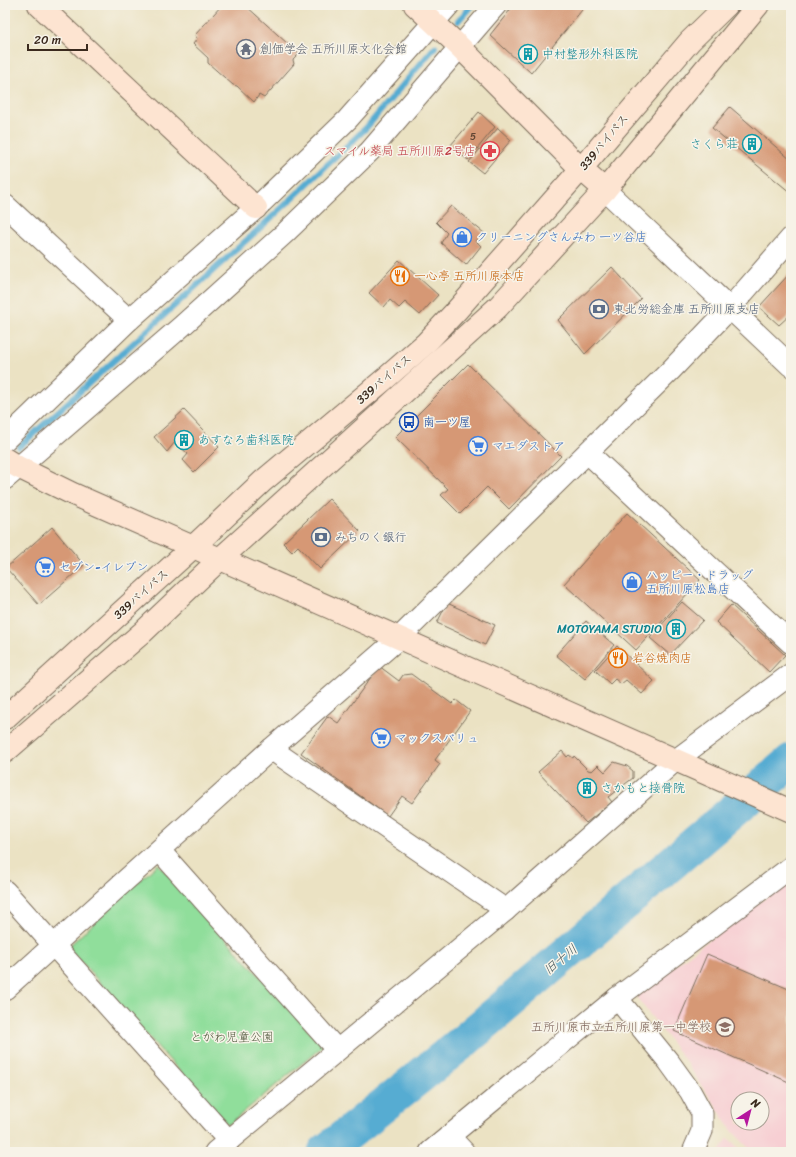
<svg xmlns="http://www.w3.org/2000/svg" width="796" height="1157" viewBox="0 0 796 1157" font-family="Sriracha,'Klee One',sans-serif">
  <rect width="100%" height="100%" fill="#f7f3e8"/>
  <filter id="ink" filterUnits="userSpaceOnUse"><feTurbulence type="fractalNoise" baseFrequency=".025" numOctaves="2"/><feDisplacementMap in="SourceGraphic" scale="8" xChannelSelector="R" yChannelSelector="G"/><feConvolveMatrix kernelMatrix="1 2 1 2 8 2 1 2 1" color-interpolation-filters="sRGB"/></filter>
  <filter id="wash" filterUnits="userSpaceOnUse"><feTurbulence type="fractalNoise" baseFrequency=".012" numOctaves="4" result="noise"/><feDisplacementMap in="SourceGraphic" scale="16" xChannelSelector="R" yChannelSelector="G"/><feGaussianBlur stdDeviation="0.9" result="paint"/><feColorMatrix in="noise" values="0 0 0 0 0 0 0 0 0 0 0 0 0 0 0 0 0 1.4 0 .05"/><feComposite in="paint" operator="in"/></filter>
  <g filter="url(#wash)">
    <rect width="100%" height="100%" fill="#ebe2c3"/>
    <g fill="#f7cfd3" fill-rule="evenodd">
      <path d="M791 879V1152H753L733 1132 684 1059 635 995ZM738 1099H762V1123H738Z"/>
      <polygon points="728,1138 743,1152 719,1152"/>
    </g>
    <polygon fill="#90de9b" stroke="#66845c" points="158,864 323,1046 228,1125 68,947"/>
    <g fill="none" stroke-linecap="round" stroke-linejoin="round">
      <g stroke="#56acd2" stroke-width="6">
        <polyline points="458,21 472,5"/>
        <polyline points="19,447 283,207 366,128 435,47"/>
      </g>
      <polyline stroke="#56acd2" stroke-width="35" points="325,1152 464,1041 791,761"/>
    </g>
    <g id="blocks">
      <g fill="#d69875">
        <polygon points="222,5 245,5 299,54 293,60 294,64 264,98 259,95 254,102 237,86 233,85 208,63 208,58 193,44 197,39 195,35"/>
        <polygon points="514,5 586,5 531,73 490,35"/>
        <polygon points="730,107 791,160 791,193 712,128"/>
        <polygon points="479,112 495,127 468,160 450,146"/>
        <polygon points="498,128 511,140 483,173 469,162"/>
        <polygon points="451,206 484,233 476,241 481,246 466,265 441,243 447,233 436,222"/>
        <polygon points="399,260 438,295 420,315 405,302 399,308 390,300 384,307 369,293"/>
        <polygon points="612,267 641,299 585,354 558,320"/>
        <polygon points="791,272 791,314 779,325 759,307"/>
        <polygon points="468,364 561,456 509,509 487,487 460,514 441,495 448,489 395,437"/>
        <polygon points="184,410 219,447 194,472 183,460 188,454 175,442 167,452 154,437"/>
        <polygon points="329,499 360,531 320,569 298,546 292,552 283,543"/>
        <polygon points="627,513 700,580 636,650 564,584"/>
        <polygon points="52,527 84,565 39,605 6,568"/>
        <polygon points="682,602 703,620 670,655 650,638"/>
        <polygon points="447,603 495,625 485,645 437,623"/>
        <polygon points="731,605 785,655 769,672 716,622"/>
        <polygon points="586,621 614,645 585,679 556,655"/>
        <polygon points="617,646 654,681 642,694 626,680 621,684 615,679 610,684 595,670"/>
        <polygon points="379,666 399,681 403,675 411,674 452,704 456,700 470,711 435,760 440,764 412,803 402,796 388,816 301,753 328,716 338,723"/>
        <polygon points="562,751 567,757 569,755 573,758 574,756 588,770 592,771 598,765 605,772 614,762 627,766 633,771 633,778 608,797 612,802 586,823 538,772"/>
        <polygon points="707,954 791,990 791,1083 674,1031"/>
      </g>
    </g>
  </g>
  <g filter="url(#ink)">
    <use href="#blocks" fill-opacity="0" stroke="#796a58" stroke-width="1"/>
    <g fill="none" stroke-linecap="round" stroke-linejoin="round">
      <defs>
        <g id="street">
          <polyline points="605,190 791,366"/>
          <polyline points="5,205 129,320"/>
          <polyline points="5,440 129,320 256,208 347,120 449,5"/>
          <polyline points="588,453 791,643"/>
          <polyline points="5,479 182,326 285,233 370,151 496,5"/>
          <polyline points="271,749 506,910"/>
          <polyline points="160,851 337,1050"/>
          <polyline points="5,891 229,1141"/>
          <polyline points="5,989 271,749 399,638 671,370 730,308 791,238"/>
          <polyline points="617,998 669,1062 690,1091 702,1113 702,1131 693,1152"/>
          <polyline points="449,1136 464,1152"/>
          <polyline points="215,1152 506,910 676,760 791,674"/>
          <polyline points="430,1152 617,998 791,867"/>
        </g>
        <g id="secondary">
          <polyline points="39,5 256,208"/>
          <polyline points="415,5 460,47 581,169 605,190"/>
          <polyline points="5,459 18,467 73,494 791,811"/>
          <polyline points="5,718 193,547 263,481 386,378 426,343 457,310 581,169 690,41 727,5"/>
          <polyline points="5,752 143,632 220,559 498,307 605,190 758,5"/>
        </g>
      </defs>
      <use href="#street" stroke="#796a58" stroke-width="23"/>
      <use href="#secondary" stroke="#796a58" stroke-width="24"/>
      <use href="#street" stroke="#fff" stroke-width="21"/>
      <use href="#secondary" stroke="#fde4d1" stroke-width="22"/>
    </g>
  </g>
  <defs>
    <symbol id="temple-ring" viewBox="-11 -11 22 22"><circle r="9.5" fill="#f7f3e8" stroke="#6b7280" stroke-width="1.5"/><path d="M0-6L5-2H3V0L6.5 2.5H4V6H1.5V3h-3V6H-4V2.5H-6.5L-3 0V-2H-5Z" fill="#6b7280"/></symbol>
    <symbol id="building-ring" viewBox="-11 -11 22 22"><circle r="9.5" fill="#f7f3e8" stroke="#0f9aa8" stroke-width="1.5"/><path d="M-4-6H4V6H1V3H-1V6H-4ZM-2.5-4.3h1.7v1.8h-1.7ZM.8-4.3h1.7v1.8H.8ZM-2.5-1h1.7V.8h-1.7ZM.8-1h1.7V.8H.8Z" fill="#0f9aa8"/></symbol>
    <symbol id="pharmacy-ring" viewBox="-11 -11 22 22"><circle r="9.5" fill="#f7f3e8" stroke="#e0444e" stroke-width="1.5"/><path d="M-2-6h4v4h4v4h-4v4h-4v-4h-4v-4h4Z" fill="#e0444e"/></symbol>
    <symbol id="shop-ring" viewBox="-11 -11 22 22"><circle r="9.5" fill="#f7f3e8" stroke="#3f7fe0" stroke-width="1.5"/><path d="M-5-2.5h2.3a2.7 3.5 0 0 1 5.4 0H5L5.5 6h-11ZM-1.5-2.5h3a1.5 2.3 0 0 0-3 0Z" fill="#3f7fe0"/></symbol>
    <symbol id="restaurant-ring" viewBox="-11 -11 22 22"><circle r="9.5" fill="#f7f3e8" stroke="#e8710a" stroke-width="1.5"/><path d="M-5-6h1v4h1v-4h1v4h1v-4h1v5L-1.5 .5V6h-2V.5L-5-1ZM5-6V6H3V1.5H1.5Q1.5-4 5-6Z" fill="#e8710a"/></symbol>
    <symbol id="bank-ring" viewBox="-11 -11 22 22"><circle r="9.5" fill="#f7f3e8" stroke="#5c6f8a" stroke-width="1.5"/><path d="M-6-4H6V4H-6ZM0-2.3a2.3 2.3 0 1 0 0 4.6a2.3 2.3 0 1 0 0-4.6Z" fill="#5c6f8a"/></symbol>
    <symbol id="bus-ring" viewBox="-11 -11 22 22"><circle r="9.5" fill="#f7f3e8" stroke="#1a4fb4" stroke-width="1.5"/><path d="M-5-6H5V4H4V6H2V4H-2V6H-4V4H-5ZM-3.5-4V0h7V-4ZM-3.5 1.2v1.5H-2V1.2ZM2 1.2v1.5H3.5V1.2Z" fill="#1a4fb4"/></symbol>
    <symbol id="supermarket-ring" viewBox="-11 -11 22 22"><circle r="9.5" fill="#f7f3e8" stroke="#3f7fe0" stroke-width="1.5"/><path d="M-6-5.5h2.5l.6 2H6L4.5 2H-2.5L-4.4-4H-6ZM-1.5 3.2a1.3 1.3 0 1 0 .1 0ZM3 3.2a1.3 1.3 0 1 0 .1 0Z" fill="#3f7fe0"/></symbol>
    <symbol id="school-ring" viewBox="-11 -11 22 22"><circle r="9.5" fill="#f7f3e8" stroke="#8d6e63" stroke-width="1.5"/><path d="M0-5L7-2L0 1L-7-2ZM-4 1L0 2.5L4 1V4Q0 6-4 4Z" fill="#8d6e63"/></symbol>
  </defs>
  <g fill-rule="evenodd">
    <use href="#temple-ring" x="235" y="38" width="22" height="22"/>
    <use href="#building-ring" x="517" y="43" width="22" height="22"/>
    <use href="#building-ring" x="741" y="133" width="22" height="22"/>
    <use href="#pharmacy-ring" x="479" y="140" width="22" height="22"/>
    <use href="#shop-ring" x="451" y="226" width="22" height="22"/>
    <use href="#restaurant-ring" x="389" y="265" width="22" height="22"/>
    <use href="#bank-ring" x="588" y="298" width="22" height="22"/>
    <use href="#bus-ring" x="398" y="411" width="22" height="22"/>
    <use href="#building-ring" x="173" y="429" width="22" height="22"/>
    <use href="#supermarket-ring" x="467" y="435" width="22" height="22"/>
    <use href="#bank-ring" x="310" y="526" width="22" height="22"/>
    <use href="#supermarket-ring" x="34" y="556" width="22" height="22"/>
    <use href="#shop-ring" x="621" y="571" width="22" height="22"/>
    <use href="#building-ring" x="665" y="618" width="22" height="22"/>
    <use href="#restaurant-ring" x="607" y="647" width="22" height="22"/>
    <use href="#supermarket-ring" x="370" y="727" width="22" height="22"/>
    <use href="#building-ring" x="576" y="777" width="22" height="22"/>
    <use href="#school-ring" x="714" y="1016" width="22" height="22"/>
  </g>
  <g text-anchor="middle" stroke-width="3" stroke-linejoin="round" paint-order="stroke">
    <g font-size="10" fill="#624634">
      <text x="473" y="140">5</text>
    </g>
    <g font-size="12" fill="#5b616d" stroke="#f7f3e8" text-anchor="start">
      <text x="260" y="53">創価学会 五所川原文化会館</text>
    </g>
    <g font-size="12" fill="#0d838f" stroke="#f7f3e8" text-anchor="start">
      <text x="542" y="58">中村整形外科医院</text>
      <text x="738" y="148" text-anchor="end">さくら荘</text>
      <text x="198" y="444">あすなろ歯科医院</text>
      <text x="662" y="633" text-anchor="end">MOTOYAMA STUDIO</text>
      <text x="601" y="792">さかもと接骨院</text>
    </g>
    <g font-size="12" fill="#3b2a1e" stroke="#f7f3e8">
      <text transform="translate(604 142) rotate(-50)" y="4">339バイパス</text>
      <text transform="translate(384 379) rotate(-41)" y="4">339バイパス</text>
      <text transform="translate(141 594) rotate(-42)" y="4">339バイパス</text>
    </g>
    <g font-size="12" fill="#be3a42" stroke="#f7f3e8" text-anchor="end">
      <text x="476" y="155">スマイル薬局 五所川原2号店</text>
    </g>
    <g font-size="12" fill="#366cbe" stroke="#f7f3e8" text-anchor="start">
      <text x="476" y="241">クリーニングさんみわ 一ツ谷店</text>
      <text x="492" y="450">マエダストア</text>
      <text x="59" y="571">セブン-イレブン</text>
      <text x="646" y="579">ハッピー・ドラッグ<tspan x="646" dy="14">五所川原松島店</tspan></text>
      <text x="395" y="742">マックスバリュ</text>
    </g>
    <g font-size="12" fill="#c56008" stroke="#f7f3e8" text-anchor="start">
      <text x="414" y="280">一心亭 五所川原本店</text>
      <text x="632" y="662">岩谷焼肉店</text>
    </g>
    <g font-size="12" fill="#4e5e75" stroke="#f7f3e8" text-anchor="start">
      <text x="613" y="313">東北労総金庫 五所川原支店</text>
      <text x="335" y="541">みちのく銀行</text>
    </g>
    <g font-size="12" fill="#164399" stroke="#f7f3e8" text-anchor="start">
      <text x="423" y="426">南一ツ屋</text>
    </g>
    <g font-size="12" fill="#785e54" stroke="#f7f3e8" text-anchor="end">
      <text x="711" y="1031">五所川原市立五所川原第一中学校</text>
    </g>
    <g font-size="12" fill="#50573d" stroke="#f7f3e8">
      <text x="232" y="1041">とがわ児童公園</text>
    </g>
    <g font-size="13" font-style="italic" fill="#44585d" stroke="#f7f3e8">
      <text transform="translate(560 959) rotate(-40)" y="5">旧十川</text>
    </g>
  </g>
  <rect width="796" height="1157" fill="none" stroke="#f7f3e8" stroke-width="20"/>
  <g transform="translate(750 1111) rotate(36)"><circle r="19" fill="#f7f3e8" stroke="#aca397"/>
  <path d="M0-3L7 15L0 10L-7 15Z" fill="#b5179e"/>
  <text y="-6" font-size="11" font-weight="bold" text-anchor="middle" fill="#3b2a1e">N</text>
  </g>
  <path d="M28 44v6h59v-6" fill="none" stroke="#3b2a1e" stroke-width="2"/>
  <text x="34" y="44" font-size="12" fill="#3b2a1e" stroke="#f7f3e8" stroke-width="3" paint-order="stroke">20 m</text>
</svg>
